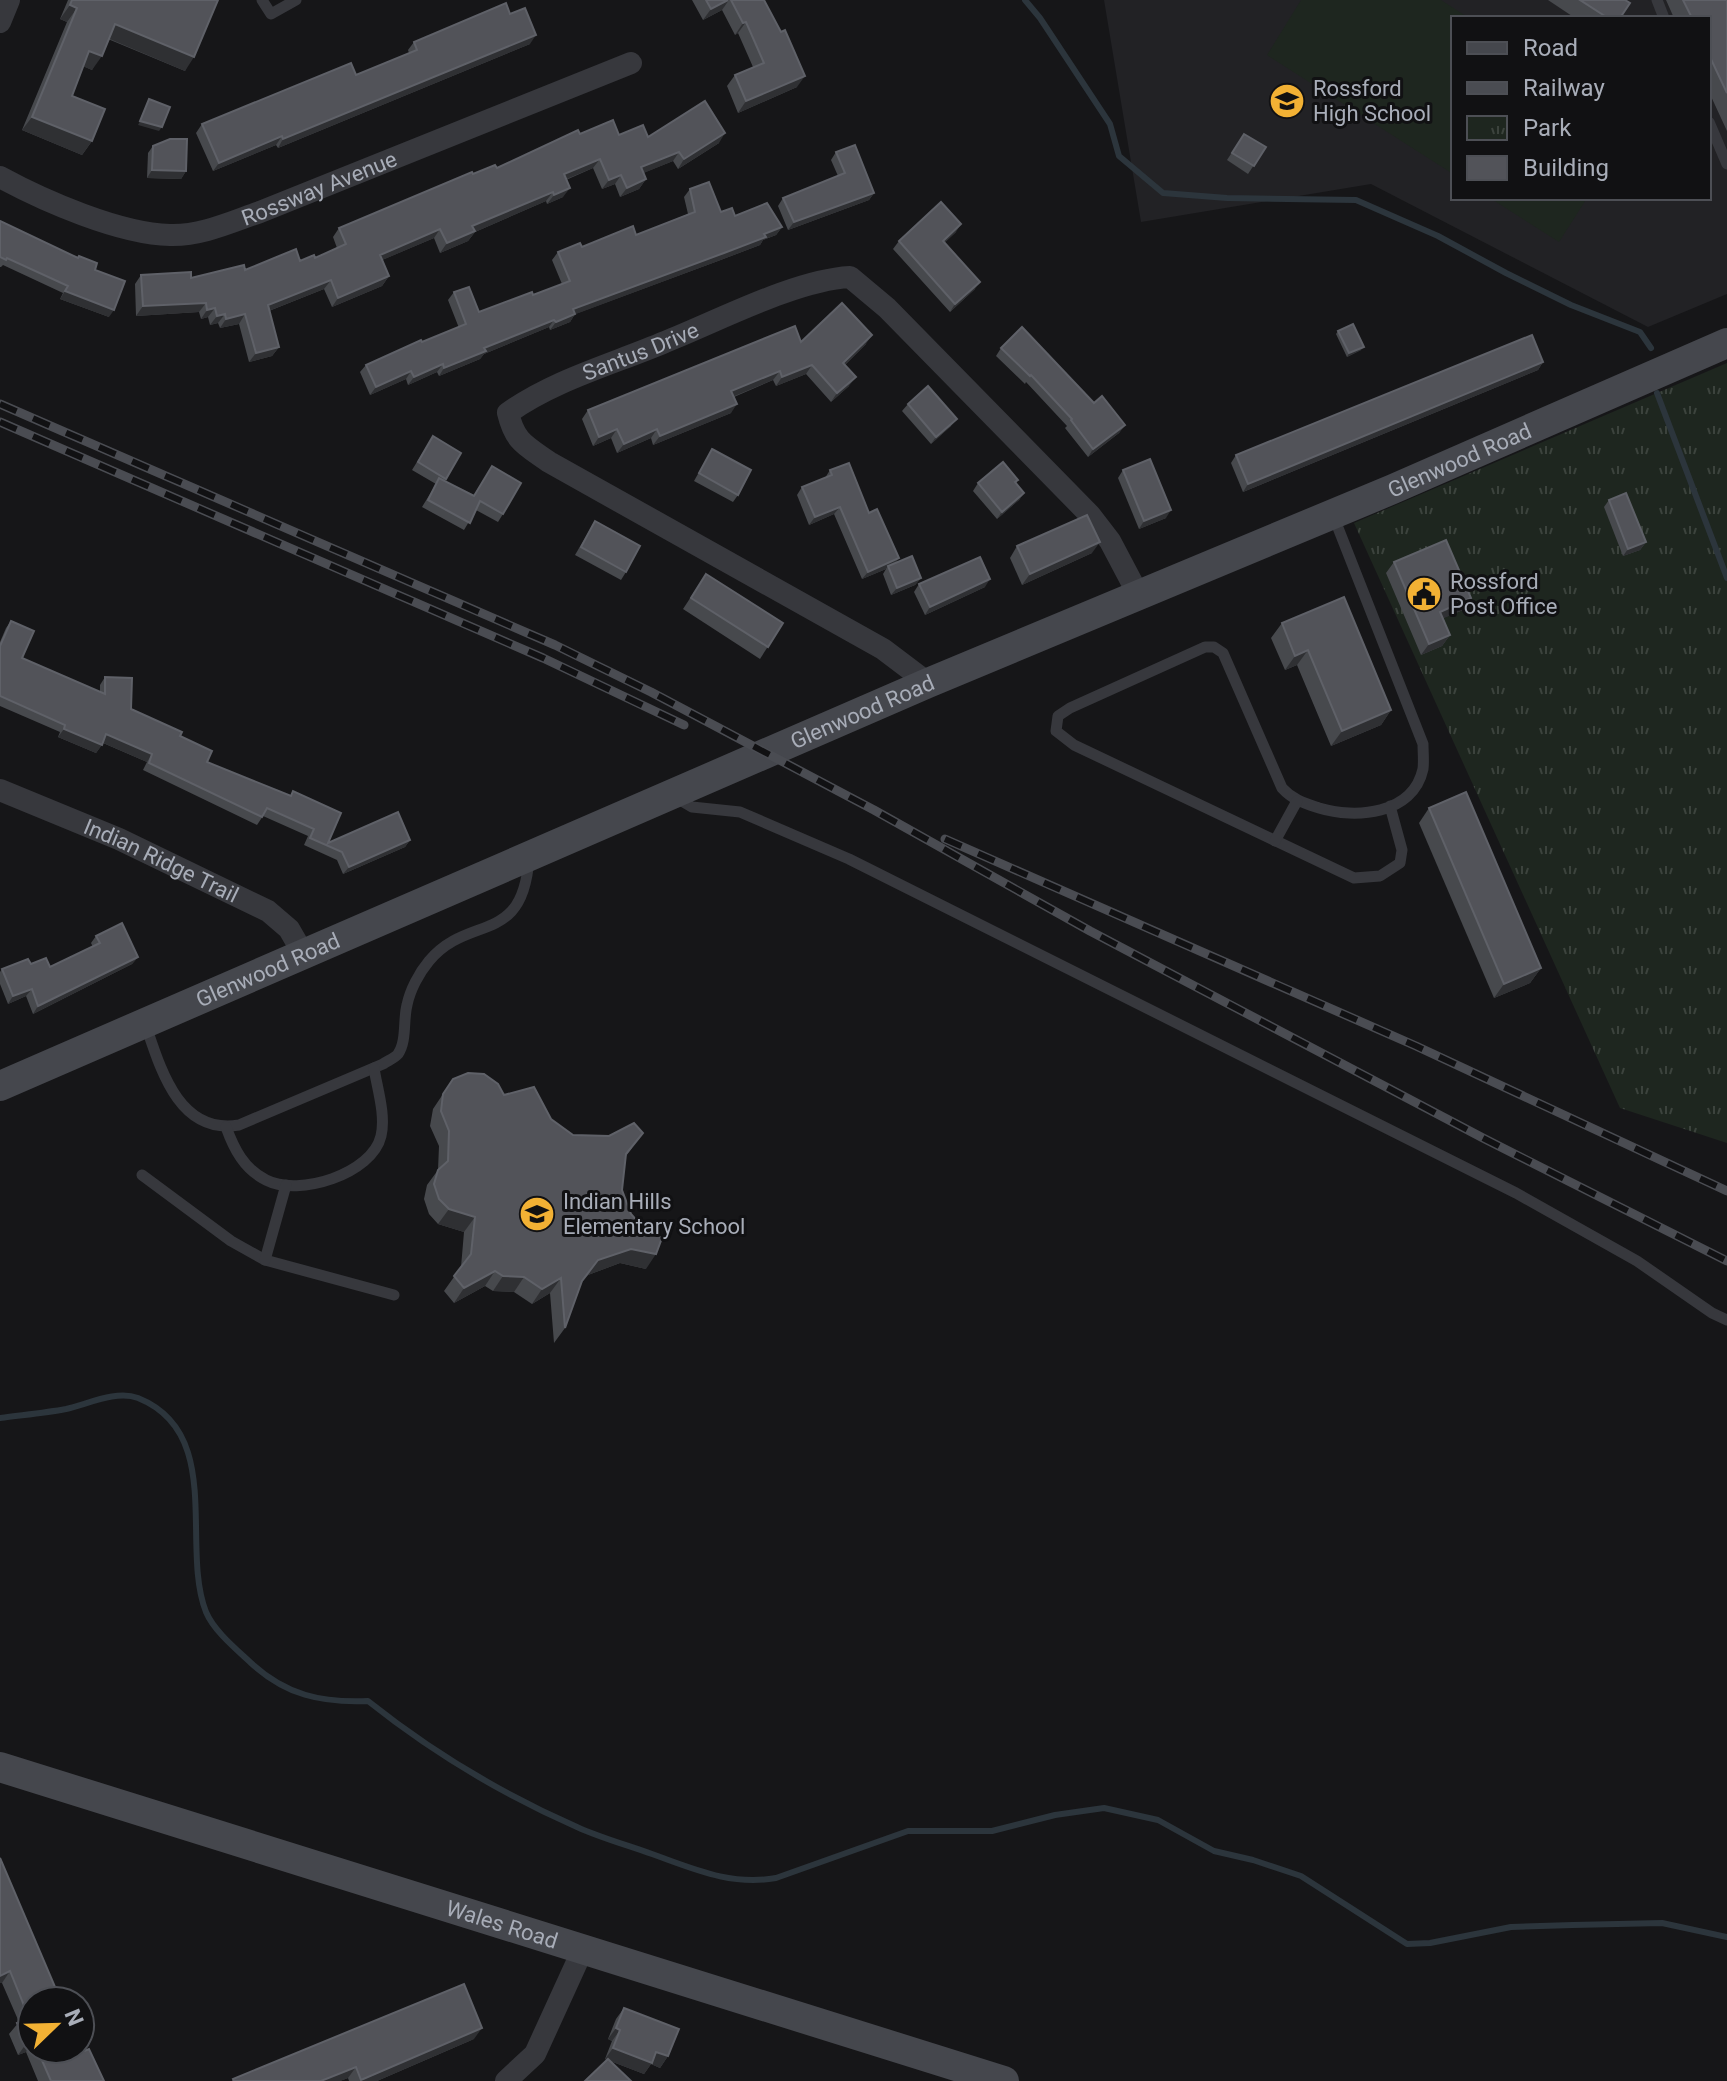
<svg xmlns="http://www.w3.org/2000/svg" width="1727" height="2081" viewBox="0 0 1727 2081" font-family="Roboto,sans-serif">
  <defs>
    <pattern id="park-tufts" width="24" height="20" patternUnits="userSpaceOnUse" patternTransform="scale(2)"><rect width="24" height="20" fill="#1e261f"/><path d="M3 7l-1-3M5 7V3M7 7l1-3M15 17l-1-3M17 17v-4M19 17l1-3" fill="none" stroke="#3c433d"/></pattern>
  </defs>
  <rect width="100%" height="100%" fill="#161618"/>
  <path fill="#222225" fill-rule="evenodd" d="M1104 0H1727V294L1648 327 1371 184 1141 222ZM1453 18H1709V198H1453Z"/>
  <g fill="#1e261f">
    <polygon points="1301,0 1441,0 1469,18 1453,18 1453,174 1267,55"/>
    <polygon points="1490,198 1587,198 1559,242"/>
  </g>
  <polygon fill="url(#park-tufts)" points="1727,363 1727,1143 1620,1108 1354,523"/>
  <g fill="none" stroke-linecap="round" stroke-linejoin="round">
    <g stroke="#2c353c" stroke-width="6">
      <polyline points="1025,0 1040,18 1110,124 1119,156 1163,193 1227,198 1356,200 1438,236 1506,273 1571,305 1640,332 1651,348"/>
      <polyline points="1657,393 1727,578"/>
      <path d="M0 1418C22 1415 45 1413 66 1409 88 1404 116 1390 138 1398 225 1433 180 1546 206 1612 214 1631 236 1649 251 1663 286 1695 321 1703 368 1701 432 1752 502 1794 577 1827 601 1838 627 1845 652 1854 694 1869 731 1886 776 1878L908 1831H992L1055 1815 1104 1808 1158 1820 1214 1851 1253 1860 1301 1876 1407 1944 1430 1943 1511 1927 1573 1925 1662 1923 1727 1937"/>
    </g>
    <g stroke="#37383d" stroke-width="11">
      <polyline points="262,0 271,14 296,0"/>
      <polyline points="1657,0 1664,18"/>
      <polyline points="1709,122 1727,164"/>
      <path d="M1333 515 1423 744C1423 752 1424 761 1423 769 1413 815 1355 819 1319 808 1304 803 1293 800 1282 788L1223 653 1214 647H1205L1070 708 1058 716 1056 731 1074 745 1354 878 1380 876 1400 863 1402 850 1390 806"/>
      <polyline points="675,797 692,807 740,812 849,859 1516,1193 1637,1261 1712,1313 1727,1320"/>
      <polyline points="1275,841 1297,801"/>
      <path d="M145 1023C160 1067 178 1135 239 1125L383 1064C387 1061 395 1058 398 1054 407 1041 403 1020 407 1005 410 990 419 973 429 961 469 913 523 947 529 858"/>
      <path d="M226 1127C234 1149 244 1169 266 1180 299 1197 372 1174 381 1136 386 1115 377 1088 374 1068"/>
      <polyline points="142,1175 231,1241 265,1260 394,1295"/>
      <polyline points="265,1260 286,1185"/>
    </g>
    <g stroke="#37383d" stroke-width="22">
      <polyline points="0,22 9,0"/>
      <path id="s1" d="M0 177C44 201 120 234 170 235 201 236 231 222 260 212L631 63"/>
      <path id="s2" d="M928 683 883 649 549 462C525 445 515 442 508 413 554 380 613 364 665 342 718 321 795 280 850 277L887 308 1090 515 1110 541 1138 594"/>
      <path id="s3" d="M0 790 119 839 268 911 289 929 304 955"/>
      <polyline points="506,2081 535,2054 583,1949"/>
    </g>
    <g stroke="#45474d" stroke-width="30">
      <path id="s4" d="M0 1086 928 683 1393 489 1727 343"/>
      <path id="s5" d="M0 1767 1004 2081"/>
    </g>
    <defs>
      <g id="rail">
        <polyline points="0,404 555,645 651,692 874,810 1090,931 1483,1138 1727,1261"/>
        <polyline points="0,422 543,658 684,725"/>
        <polyline points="945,839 1416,1046 1727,1191"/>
      </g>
    </defs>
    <use href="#rail" stroke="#4a4c52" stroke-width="9"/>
    <use href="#rail" stroke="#111113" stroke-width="6" stroke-dasharray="18" stroke-linecap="butt"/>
  </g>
  <g fill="#47494d">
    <polygon points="68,0 218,0 185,71 108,39 92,70 83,66 72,96 92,141 82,155 22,130 67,22 60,19"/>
    <polygon points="692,0 764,0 797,87 738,113 727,86 735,75 753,67 738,33 735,35 722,10 703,20"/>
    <polygon points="1548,0 1625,0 1620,18 1575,18"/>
    <polygon points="1666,0 1727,0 1727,131 1709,92 1709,18 1674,18"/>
    <polygon points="510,14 530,44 278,148 276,145 213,171 196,133 202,124 356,75 409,53 408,50 414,42"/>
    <polygon points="580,134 619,135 719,143 678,169 673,161 643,173 646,179 639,189 620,197 615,184 602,189 593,168 566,180 563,197 547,204 546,201 475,232 468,241 440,253 434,238 382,260 389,276 382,286 332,307 324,289 269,311 279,347 272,356 249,362 239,324 220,328 218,323 210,325 208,317 201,319 199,312 136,316 135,284 141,275 191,278 315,258 337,248 333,237 339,228 473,174 497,168"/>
    <polygon points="1244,134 1266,147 1248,174 1227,160"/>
    <polygon points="153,146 186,171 181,179 147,178 148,153"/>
    <polygon points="836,152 874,193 869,200 788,230 778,206 783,198 838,176 831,160"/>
    <polygon points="690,189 721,212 782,227 776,235 763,240 760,245 718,261 575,314 570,322 550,330 549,327 484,354 480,359 439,376 437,372 408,385 406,379 370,395 360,372 366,365 459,328 448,300 454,292 479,312 533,295 562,284 552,260 558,252 636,235 688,214 684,197"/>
    <polygon points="0,221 95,270 109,317 60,299 63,293 3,265 1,267 0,267"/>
    <polygon points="956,232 944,243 975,289 950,312 893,249 899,241"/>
    <polygon points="1338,331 1361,350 1347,357 1336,334"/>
    <polygon points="801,342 866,344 845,365 849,386 831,402 806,374 776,386 773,380 734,397 731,413 653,445 651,438 617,453 611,438 593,446 582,419 588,410"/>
    <polygon points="1001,348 1094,403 1125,425 1119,433 1088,457 1065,428 1067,426 1026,382 1025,384 996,356"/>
    <polygon points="1543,362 1538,370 1243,492 1231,463 1236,455"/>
    <polygon points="908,404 951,426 931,444 902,411"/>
    <polygon points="433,436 461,453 445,481 474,495 492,466 503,514 498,522 476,510 464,530 422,507 436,484 412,470"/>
    <polygon points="712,449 738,495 733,502 694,481"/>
    <polygon points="830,470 869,513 895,563 921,578 915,585 891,595 883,574 886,569 862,579 834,514 809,525 797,495 802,487 825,478"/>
    <polygon points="1123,470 1166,518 1139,529 1118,478"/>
    <polygon points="1018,480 1016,483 1024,493 1019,500 997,519 973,491 978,483"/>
    <polygon points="1609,500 1646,542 1640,550 1623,556 1604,507"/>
    <polygon points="595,521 626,572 621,580 575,555"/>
    <polygon points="1017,546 1092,553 1022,585 1010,558"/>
    <polygon points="1394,562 1463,610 1443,618 1450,635 1442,646 1421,655 1386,573"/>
    <polygon points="706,574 783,623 760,659 683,609"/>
    <polygon points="919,584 985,587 925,615 914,592"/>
    <polygon points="11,621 22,658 100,692 100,685 105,677 131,709 180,736 207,762 290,796 293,791 328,843 410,840 405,847 343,874 337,860 304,845 308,836 263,816 257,825 143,770 147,762 103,743 96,753 58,737 60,732 0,706 0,642 6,628"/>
    <polygon points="1282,623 1391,710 1381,725 1331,746 1297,665 1285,670 1271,638"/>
    <polygon points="1429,808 1541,968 1530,983 1494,998 1419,823"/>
    <polygon points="96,936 138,957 132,964 33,1014 26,996 8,1004 0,984 0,972 2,969 31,964 50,967 93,947 91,943"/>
    <polygon points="453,1079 504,1095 551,1119 573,1135 632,1148 626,1156 622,1190 646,1269 620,1263 588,1275 580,1284 565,1328 554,1343 550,1293 532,1304 514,1292 493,1291 485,1286 454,1303 444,1291 461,1267 464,1232 438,1224 429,1214 424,1199 427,1185 438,1170 439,1146 430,1126 433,1109"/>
    <polygon points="0,1858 32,2001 32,2049 80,2049 104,2081 38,2081 26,2052 18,2055 9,2034 19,2022 2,1983"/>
    <polygon points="624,2008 668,2056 660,2068 651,2064 644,2074 605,2059 612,2041 608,2039 616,2019"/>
    <polygon points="474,2039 377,2081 349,2081 348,2078 340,2081 232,2081 233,2079"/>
  </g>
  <g fill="#2f3033">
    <polygon points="728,0 729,0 722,10 703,20 711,9"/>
    <polygon points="70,5 77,8 67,22 60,19"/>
    <polygon points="746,22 738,33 735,35 743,23"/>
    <polygon points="115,24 194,57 185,71 105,37"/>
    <polygon points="536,35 530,44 278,148 283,139"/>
    <polygon points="89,51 102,56 92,70 80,65"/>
    <polygon points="805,76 797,87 738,113 746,101"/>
    <polygon points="32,117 92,141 82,155 22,130"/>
    <polygon points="140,121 162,127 159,131 138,125"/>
    <polygon points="725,133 719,143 678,169 684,159"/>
    <polygon points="282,136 276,145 213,171 219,163"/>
    <polygon points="679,152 673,161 634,177 641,167"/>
    <polygon points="600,159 593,168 557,183 564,174"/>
    <polygon points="152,170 186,171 181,179 147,178"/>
    <polygon points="621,175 615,184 602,189 609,180"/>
    <polygon points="646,179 639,189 620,197 627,188"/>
    <polygon points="570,188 563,197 547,204 554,195"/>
    <polygon points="553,192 546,201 475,232 468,241 440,253 447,243 472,226"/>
    <polygon points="874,193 869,200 788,230 794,222"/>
    <polygon points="961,224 956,232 938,249 943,241"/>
    <polygon points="782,227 776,235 763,240 760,245 718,261 568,317 573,309"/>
    <polygon points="440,229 434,238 373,264 380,255"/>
    <polygon points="389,276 382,286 332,307 338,298"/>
    <polygon points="331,280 324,289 261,314 268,305"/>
    <polygon points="980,282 975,289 950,312 955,304"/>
    <polygon points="65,291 114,310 109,317 60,299"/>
    <polygon points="206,303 199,312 136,316 143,306"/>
    <polygon points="215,308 208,317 201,319 207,310"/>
    <polygon points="225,314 218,323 210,325 217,316"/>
    <polygon points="245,314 239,324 220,328 226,319"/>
    <polygon points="575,314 570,322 550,330 556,322"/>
    <polygon points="554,320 549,327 484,354 480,359 439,376 444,368 484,348"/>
    <polygon points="872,335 866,344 837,372 843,363"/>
    <polygon points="279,347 272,356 249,362 256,353"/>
    <polygon points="1364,347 1361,350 1347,357 1349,353"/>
    <polygon points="1543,362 1538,370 1243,492 1248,484"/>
    <polygon points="443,364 437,372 408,385 414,377"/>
    <polygon points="812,365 806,374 776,386 782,377"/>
    <polygon points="411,371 406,379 370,395 376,387"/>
    <polygon points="780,371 773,380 725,400 731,391"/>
    <polygon points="856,377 849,386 831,402 837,393"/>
    <polygon points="737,404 731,413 653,445 660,436"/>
    <polygon points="957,419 951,426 931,444 936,437"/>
    <polygon points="1125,425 1119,433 1088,457 1093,449"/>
    <polygon points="617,429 611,438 593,446 599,437"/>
    <polygon points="657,429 651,438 617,453 624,444"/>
    <polygon points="1024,493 1019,500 997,519 1002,512"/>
    <polygon points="840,507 834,514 809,525 815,517"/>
    <polygon points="1171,510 1166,518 1139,529 1144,521"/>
    <polygon points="1100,542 1092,553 1022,585 1030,574"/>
    <polygon points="1646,542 1640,550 1623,556 1628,549"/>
    <polygon points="899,558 894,566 888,566 886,569 862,579 868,572"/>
    <polygon points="921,578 915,585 891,595 897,588"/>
    <polygon points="990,579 985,587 925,615 930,607"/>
    <polygon points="1471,598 1463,610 1432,623 1440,612"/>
    <polygon points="1450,635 1442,646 1421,655 1429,644"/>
    <polygon points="1308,650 1297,665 1285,670 1295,656"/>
    <polygon points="1391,710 1381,725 1331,746 1342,731"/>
    <polygon points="64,729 102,745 96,753 58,737"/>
    <polygon points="106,734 152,754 147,762 101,742"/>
    <polygon points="410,840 405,847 343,874 349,867"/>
    <polygon points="138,957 132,964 33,1014 38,1006"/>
    <polygon points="1541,968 1530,983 1494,998 1504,984"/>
    <polygon points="32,989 26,996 8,1004 13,996"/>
    <polygon points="449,1209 475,1217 464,1232 438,1224"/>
    <polygon points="631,1249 656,1254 646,1269 620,1263 588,1275 571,1296 598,1260"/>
    <polygon points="495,1271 485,1286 454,1303 464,1288"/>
    <polygon points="503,1276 524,1277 514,1292 493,1291"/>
    <polygon points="561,1278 550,1293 532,1304 542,1289"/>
    <polygon points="10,1971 2,1983 0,1983 0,1976"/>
    <polygon points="482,2028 474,2039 377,2081 360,2081"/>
    <polygon points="616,2028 620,2030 612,2041 608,2039"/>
    <polygon points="32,2041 26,2052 18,2055 26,2044"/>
    <polygon points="613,2048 656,2052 668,2056 660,2068 651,2064 644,2074 605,2059"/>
    <polygon points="356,2067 348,2078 340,2081 321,2081"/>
  </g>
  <g fill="#525359" stroke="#5f6168" stroke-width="2">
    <polygon points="72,0 218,0 194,57 115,24 102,56 89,51 72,96 105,109 92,141 32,117 77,8 70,5"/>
    <polygon points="706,0 728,0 711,9"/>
    <polygon points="731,0 764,0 781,32 785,30 805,76 746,101 735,75 764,63 746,22 743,23"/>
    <polygon points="1580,0 1625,0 1630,3 1620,18 1608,18"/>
    <polygon points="1683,0 1727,0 1727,93 1709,55 1709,18 1692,18"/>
    <polygon points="506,3 510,14 525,8 536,35 283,139 282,136 219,163 202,124 351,63 356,75 417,50 414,42"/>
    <polygon points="149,99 170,107 162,127 140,121"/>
    <polygon points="705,101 725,133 684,159 679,152 641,167 646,179 627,188 621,175 609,180 600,159 564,174 570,188 554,195 553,192 472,226 475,231 447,243 440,229 380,255 389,276 338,298 331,280 268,305 279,347 256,353 245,314 226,319 225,314 217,316 215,308 207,310 206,303 143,306 141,275 191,272 191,278 244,265 245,270 296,249 300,261 314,255 315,258 346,244 339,228 472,172 473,174 495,165 497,168 578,130 580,134 613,120 619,135 643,125 648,137"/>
    <polygon points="1244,134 1266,147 1254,166 1232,153"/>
    <polygon points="170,139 187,139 186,171 152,170 153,146"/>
    <polygon points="855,145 874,193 794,222 783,198 845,173 836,152"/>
    <polygon points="709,182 721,212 732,208 735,216 767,203 782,227 764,234 766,237 724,253 573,309 575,314 556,322 554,320 484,348 486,351 444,368 443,364 414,377 411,371 376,387 366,365 421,340 422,342 466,324 454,292 469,287 479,312 532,292 533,295 570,281 558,252 580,243 582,247 633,226 636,235 695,212 690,189"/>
    <polygon points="941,202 961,224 943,241 980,282 955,304 899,241"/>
    <polygon points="0,221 78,258 79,256 97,263 95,270 125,281 114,310 65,291 68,286 7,258 6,260 0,257"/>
    <polygon points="842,303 872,335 843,363 856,377 837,393 812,365 782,377 780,371 731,391 737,404 660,436 657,429 624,444 617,429 599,437 588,410 795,326 801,342"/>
    <polygon points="1353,324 1364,347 1349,353 1338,331"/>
    <polygon points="1022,327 1094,403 1102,396 1125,425 1093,449 1071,420 1072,419 1031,375 1030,376 1001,348"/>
    <polygon points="1532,335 1543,362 1248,484 1236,455"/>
    <polygon points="928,386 957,419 936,437 908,404"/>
    <polygon points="433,436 461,453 446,479 418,462"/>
    <polygon points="712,449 751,470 738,495 699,473"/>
    <polygon points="1150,459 1171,510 1144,521 1123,470"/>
    <polygon points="1003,462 1018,480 1015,482 1024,493 1002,512 978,483"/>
    <polygon points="849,463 869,513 877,509 899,558 868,572 840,507 815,517 802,487 832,475 830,470"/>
    <polygon points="492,466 521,483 503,514 480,501 470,523 428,500 439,478 474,496"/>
    <polygon points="1626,493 1646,542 1628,549 1609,500"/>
    <polygon points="1087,515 1100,542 1030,574 1017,546"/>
    <polygon points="595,521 640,546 626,572 581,547"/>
    <polygon points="1446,540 1471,598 1440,612 1450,635 1429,644 1394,562"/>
    <polygon points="912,556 921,578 897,588 888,566"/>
    <polygon points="980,557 990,579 930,607 919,584"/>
    <polygon points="706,574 783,623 768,647 691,598"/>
    <polygon points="1344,597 1391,710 1342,731 1308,650 1295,656 1282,623"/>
    <polygon points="11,621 34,631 22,658 105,694 105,677 132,678 131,709 182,732 180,736 212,751 207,762 291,796 293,791 341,813 328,843 398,812 410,840 349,867 342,852 310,838 314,829 267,808 262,817 149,763 152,754 106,734 102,745 64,729 65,725 0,696 0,646"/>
    <polygon points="1466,792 1541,968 1504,984 1429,808"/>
    <polygon points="122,923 138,957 38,1006 32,989 13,996 2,969 28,959 31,964 46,958 50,967 100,943 96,936"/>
    <polygon points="468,1073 484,1074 498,1084 504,1095 534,1087 551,1119 573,1135 609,1136 634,1123 643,1133 626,1154 622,1190 631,1214 638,1222 662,1238 656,1254 631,1249 598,1260 582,1281 565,1328 561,1278 542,1289 524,1277 503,1276 495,1271 464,1288 454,1276 471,1254 475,1217 449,1209 439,1199 434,1184 438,1170 448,1161 449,1131 441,1111 443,1094 453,1079"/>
    <polygon points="0,1858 61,2001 32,2001 32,2041 26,2044 17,2023 29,2018 10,1971 0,1976"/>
    <polygon points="464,1984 482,2028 361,2080 356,2067 321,2081 234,2081 233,2079"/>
    <polygon points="624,2008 679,2029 668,2056 656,2052 652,2063 613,2048 620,2030 616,2028"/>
    <polygon points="80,2047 82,2052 89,2049 104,2081 51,2081 37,2049 80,2049"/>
    <polygon points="608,2059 631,2081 585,2081"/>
  </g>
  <defs>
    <symbol id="school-disc" viewBox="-11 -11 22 22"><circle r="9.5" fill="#f2b134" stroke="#111113"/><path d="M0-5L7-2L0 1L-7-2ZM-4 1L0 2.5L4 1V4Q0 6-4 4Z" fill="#111"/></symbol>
    <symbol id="civic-disc" viewBox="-11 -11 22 22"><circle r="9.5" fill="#f2b134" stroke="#111113"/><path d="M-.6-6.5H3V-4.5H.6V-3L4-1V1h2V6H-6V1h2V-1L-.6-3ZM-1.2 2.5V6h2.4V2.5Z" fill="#111"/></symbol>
  </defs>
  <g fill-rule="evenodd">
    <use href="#school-disc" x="1267" y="81" width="40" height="40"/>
    <use href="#civic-disc" x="1404" y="574" width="40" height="40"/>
    <use href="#school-disc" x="517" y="1194" width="40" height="40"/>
  </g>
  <g text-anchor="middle" stroke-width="6" stroke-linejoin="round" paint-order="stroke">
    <g font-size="22" fill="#a8adb8" stroke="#111113" text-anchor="start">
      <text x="1313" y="96">Rossford<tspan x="1313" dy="25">High School</tspan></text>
      <text x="1450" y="589">Rossford<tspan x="1450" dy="25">Post Office</tspan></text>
      <text x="563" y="1209">Indian Hills<tspan x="563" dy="25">Elementary School</tspan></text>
    </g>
    <g font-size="22" fill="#a8adb8" stroke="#111113">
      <text dy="8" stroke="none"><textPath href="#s1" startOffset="338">Rossway Avenue</textPath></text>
      <text dy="8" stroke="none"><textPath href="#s2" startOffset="652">Santus Drive</textPath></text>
      <text dy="8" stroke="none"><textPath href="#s4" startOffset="1588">Glenwood Road</textPath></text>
      <text dy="8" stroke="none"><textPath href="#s4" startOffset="940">Glenwood Road</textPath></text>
      <text dy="8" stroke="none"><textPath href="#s3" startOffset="176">Indian Ridge Trail</textPath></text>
      <text dy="8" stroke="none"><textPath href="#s4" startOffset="292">Glenwood Road</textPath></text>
      <text dy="8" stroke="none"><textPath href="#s5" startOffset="526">Wales Road</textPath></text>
    </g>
  </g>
  <rect x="1451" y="16" width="260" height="184" fill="#111113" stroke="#4d4f55" stroke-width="2"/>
  <rect x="1467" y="42" width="40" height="12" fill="#45474d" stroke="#4d4f55" stroke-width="2"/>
  <text x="1523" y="56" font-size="24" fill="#a8adb8">Road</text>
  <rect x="1467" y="82" width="40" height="12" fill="#4a4c52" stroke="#4d4f55" stroke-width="2"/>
  <text x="1523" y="96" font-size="24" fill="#a8adb8">Railway</text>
  <rect x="1467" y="116" width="40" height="24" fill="url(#park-tufts)" stroke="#4d4f55" stroke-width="2"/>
  <text x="1523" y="136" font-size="24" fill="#a8adb8">Park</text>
  <rect x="1467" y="156" width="40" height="24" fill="#525359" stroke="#4d4f55" stroke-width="2"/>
  <text x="1523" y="176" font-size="24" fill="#a8adb8">Building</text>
  <g transform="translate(56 2025) rotate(67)"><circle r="38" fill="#111113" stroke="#4d4f55" stroke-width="2"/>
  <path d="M0-6L14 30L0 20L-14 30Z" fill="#f2b134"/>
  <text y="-12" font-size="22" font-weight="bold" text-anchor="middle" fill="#a8adb8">N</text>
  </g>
</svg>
